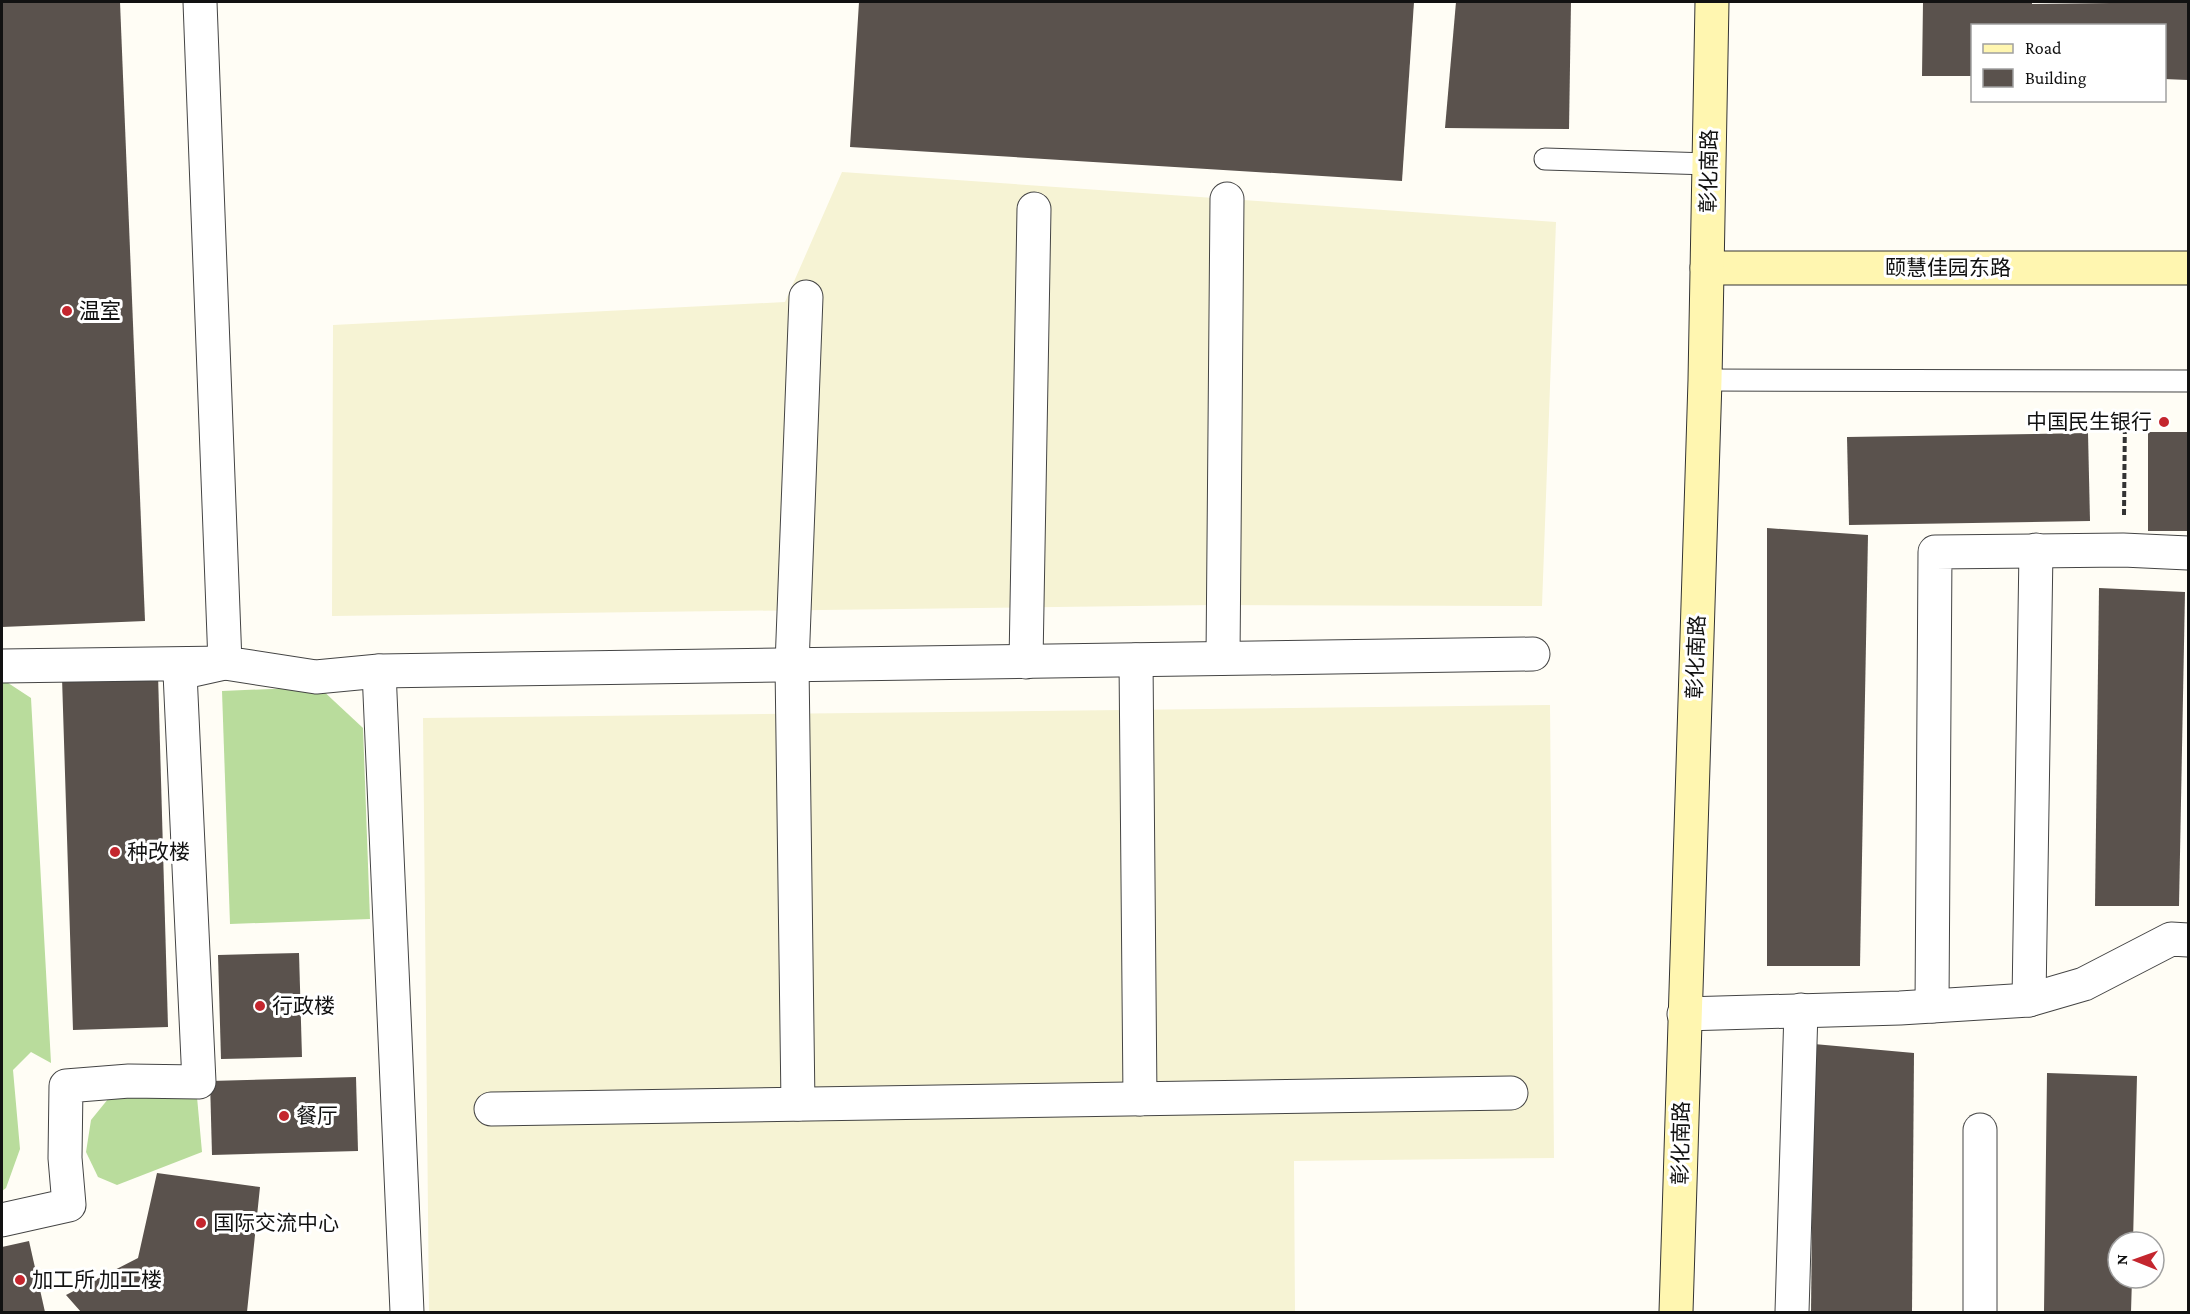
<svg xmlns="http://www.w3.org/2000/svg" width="2190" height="1314" viewBox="0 0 2190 1314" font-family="'Crimson Pro','Noto Sans SC',serif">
  <rect width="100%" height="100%" fill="#fffdf5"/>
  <g fill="#f6f3d4">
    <polygon points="842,172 1556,222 1542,606 1215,605 332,616 333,325 785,302"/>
    <polygon points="1550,705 1554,1158 1294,1161 1295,1312 429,1312 423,718"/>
  </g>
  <g fill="#b9dc9c">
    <polygon points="2,679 31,698 51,1063 31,1052 13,1070 20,1149 6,1188 2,1191"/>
    <polygon points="319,687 363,728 370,919 230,924 222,691"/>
    <polygon points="196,1086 202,1152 117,1185 98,1177 86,1152 91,1120 117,1088"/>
  </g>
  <g fill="#5a524d">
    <polygon points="2,2 120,2 145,621 2,627"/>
    <polygon points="859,2 1414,2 1402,181 850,147"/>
    <polygon points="1456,2 1571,2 1569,129 1445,128"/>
    <polygon points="1923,2 2032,2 2032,4 2188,2 2188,80 2164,79 2164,26 1972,26 1972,76 1922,76"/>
    <rect x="2148" y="432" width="40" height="99"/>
    <polygon points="2088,433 2090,521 1849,525 1847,437"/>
    <polygon points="1767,528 1868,535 1860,966 1767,966"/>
    <polygon points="2099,588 2185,592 2179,906 2095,906"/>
    <polygon points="158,674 168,1027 73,1030 62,677"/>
    <polygon points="299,953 302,1057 221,1059 218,955"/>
    <polygon points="1814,1044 1914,1053 1912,1312 1811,1312"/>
    <polygon points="2047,1073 2137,1076 2133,1242 2118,1242 2118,1278 2132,1278 2131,1312 2044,1312"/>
    <polygon points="356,1077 358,1151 212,1155 210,1081"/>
    <polygon points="157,1173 260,1187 247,1312 81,1312 66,1295 138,1258"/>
    <polygon points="29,1241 45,1312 2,1312 2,1247"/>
  </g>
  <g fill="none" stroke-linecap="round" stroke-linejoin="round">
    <defs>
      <g id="lane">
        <polyline points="1545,159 1709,164"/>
        <polyline points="1705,380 2188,381"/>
      </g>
      <g id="street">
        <polyline points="200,2 225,663 316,677 379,671 1533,654"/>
        <polyline points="1223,658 1227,199"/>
        <polyline points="1136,660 1140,1099"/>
        <polyline points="1026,662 1034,209"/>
        <polyline points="2,666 225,663 180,673 199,1082 129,1081 66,1086 65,1158 69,1205 2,1220"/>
        <polyline points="379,671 407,1312"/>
        <polyline points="2029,1000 2036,550"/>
        <polyline points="1932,1006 1935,552 2123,550 2188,553"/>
        <polyline points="1684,1014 1900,1008 2029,1000 2084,984 2171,939 2188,940"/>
        <polyline points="798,1104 792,665 806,297"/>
        <polyline points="491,1109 1511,1093"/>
        <polyline points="1792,1312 1801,1010"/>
        <polyline points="1980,1312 1980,1130"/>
      </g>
      <g id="secondary">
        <polyline points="1707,268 2188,268"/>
        <polyline points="1676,1312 1705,380 1712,2"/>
      </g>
    </defs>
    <use href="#lane" stroke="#444" stroke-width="23"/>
    <use href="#street" stroke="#444" stroke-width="35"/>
    <use href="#secondary" stroke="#333" stroke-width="35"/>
    <polyline stroke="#333" stroke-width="4" stroke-dasharray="6 3" stroke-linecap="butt" points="2124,515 2125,412"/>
    <use href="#lane" stroke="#fff" stroke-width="21"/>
    <use href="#street" stroke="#fff" stroke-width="33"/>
    <use href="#secondary" stroke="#fff6b0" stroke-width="33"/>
  </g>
  <g fill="#c4262e" stroke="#fff" stroke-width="2">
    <circle cx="67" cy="311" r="6"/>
    <circle cx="2164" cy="422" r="6"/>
    <circle cx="115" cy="852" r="6"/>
    <circle cx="260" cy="1006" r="6"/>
    <circle cx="284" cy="1116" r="6"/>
    <circle cx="201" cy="1223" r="6"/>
    <circle cx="20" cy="1280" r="6"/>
  </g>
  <g text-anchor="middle" stroke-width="6" stroke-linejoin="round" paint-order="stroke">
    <g font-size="21" fill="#111" stroke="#fff">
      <text transform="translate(1709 171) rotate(-89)" y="7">彰化南路</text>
      <text x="1948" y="275">颐慧佳园东路</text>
      <text transform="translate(1696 657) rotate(-88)" y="7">彰化南路</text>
      <text transform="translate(1681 1143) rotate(-89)" y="7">彰化南路</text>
    </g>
    <g font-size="21" fill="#111" stroke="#fff" text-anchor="start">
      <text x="79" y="318">温室</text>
      <text x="2152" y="429" text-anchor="end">中国民生银行</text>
      <text x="127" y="859">种改楼</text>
      <text x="272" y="1013">行政楼</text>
      <text x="296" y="1123">餐厅</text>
      <text x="213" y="1230">国际交流中心</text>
      <text x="32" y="1287">加工所 加工楼</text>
    </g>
  </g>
  <rect width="2190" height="1314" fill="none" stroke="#111111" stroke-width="6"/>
  <rect x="1971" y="24" width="195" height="78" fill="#ffffff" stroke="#a0a0a0" stroke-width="1.5"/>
  <rect x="1983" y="44" width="30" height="9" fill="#fff6b0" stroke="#a0a0a0" stroke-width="1.5"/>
  <text x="2025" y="54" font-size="18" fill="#111111">Road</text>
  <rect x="1983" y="69" width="30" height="18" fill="#5a524d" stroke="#a0a0a0" stroke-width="1.5"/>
  <text x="2025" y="84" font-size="18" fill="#111111">Building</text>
  <g transform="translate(2136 1260) rotate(271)"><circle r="28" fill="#ffffff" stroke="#a0a0a0" stroke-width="1.5"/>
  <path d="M0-4.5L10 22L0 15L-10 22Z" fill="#c4262e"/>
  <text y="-9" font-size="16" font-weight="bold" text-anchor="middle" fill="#111111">N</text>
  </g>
</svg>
